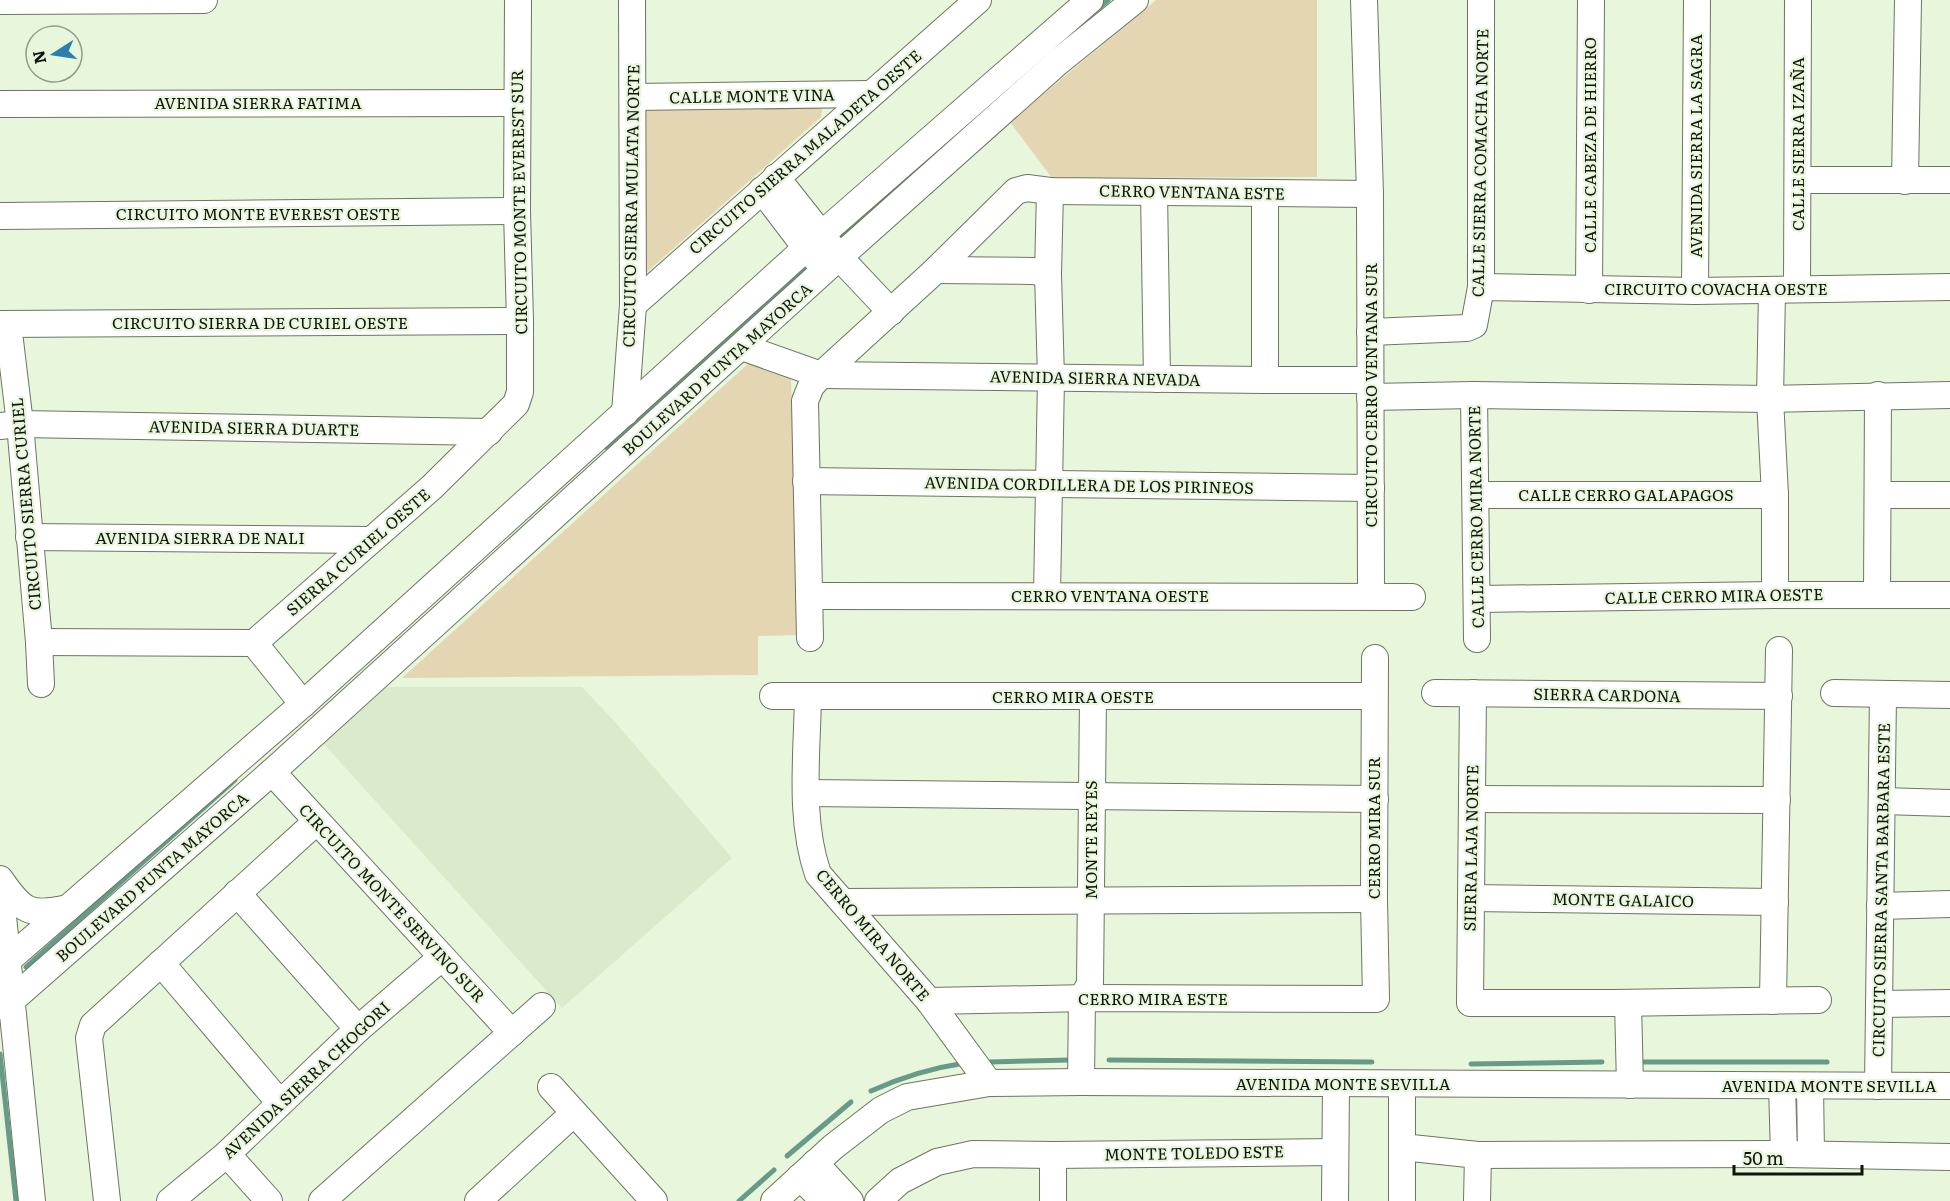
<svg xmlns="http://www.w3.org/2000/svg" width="1950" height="1201" viewBox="0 0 1950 1201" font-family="Literata,serif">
  <rect width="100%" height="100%" fill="#e8f6dc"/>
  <polygon fill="#d9ebca" points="387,687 582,687 615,722 732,858 562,1008 324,744"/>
  <g fill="#e4d6b3">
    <polygon points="1156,0 1317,0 1317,177 1052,178 1010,122"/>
    <polygon points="818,106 822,109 821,117 647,272 641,270 642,107"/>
    <polygon points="750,362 791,378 797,635 758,636 758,675 402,678"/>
  </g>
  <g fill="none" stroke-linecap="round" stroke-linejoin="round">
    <g stroke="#689a89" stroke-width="5">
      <polyline points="1096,10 1108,0"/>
      <polyline points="839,239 922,163"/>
      <polyline points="606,447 811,262"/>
      <polyline points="26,967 235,780"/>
      <polyline points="0,1054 16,1201"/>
      <polyline points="1109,1060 1372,1062"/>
      <polyline points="990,1062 1070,1060"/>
      <polyline points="1641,1062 1827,1062"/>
      <polyline points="1471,1064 1602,1062"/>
      <path d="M871 1091C902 1077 931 1068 965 1063"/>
      <polyline points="787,1156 851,1102"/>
      <polyline points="739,1201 774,1170"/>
    </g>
    <defs>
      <g id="minor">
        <polyline points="1364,0 1370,194 1371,595"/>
        <polyline points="0,1 204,0"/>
        <polyline points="633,97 871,94"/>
        <polyline points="0,104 517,103"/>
        <polyline points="776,177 840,258 891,312"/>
        <polyline points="1799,180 1950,180"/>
        <polyline points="1905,181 1908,0"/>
        <polyline points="762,190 806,248 817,260"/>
        <polyline points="1154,192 1157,379"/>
        <polyline points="1265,193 1265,380"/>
        <polyline points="0,216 517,211"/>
        <polyline points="936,270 1034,271 1048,274"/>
        <polyline points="1481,287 1695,291 1950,287"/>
        <polyline points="1797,288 1798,0"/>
        <polyline points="1589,290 1591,0"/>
        <polyline points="1695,291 1697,0"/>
        <polyline points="1772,291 1770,399 1775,495 1775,595"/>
        <polyline points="633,305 978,0"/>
        <polyline points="0,324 520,321"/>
        <polyline points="8,324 20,424 39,642 41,684"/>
        <polyline points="1370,332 1467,328 1474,325 1481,287 1481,0"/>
        <polyline points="742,347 821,375 1265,380 1370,380"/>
        <polyline points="1474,395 1477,639"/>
        <polyline points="1370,397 1474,395 1770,399 1950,395"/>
        <polyline points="625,413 633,305 632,0"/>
        <polyline points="0,426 20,424 489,432"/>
        <polyline points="806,481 1371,488"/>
        <polyline points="1476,495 1775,495"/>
        <polyline points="1878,495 1950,495"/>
        <polyline points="29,537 371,540"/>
        <polyline points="1047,595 1051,378 1048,274 1050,191"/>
        <polyline points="1877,595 1878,395"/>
        <polyline points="809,596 1412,597"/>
        <polyline points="1478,599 1775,595 1950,595"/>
        <polyline points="810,638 805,401 811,386 821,375 936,270 1016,191 1027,188 1050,191 1370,194"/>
        <polyline points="39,642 254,643"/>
        <polyline points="1435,693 1779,696"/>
        <polyline points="1473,693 1470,1003 1614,1003 1818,1000"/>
        <polyline points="1834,693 1950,695"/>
        <polyline points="773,696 1373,696"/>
        <path d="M808 697C807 755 799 819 818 874L929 1001 989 1083"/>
        <polyline points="303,704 254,643 432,487 516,404 520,392 520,321 517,211 518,0"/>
        <polyline points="272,772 512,1033"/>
        <polyline points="807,793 1375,799"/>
        <polyline points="1472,799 1777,800"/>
        <polyline points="1882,801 1950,803"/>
        <path d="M0 879C22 911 29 917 68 908"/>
        <polyline points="0,887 32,1201"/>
        <polyline points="237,893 358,1029"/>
        <polyline points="1471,898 1775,902"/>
        <polyline points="843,902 1374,899"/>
        <polyline points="1880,906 1950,904"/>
        <polyline points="161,963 280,1103"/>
        <polyline points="0,967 303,704 806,248 1090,0"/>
        <polyline points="929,1001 1090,998 1376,999 1374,899 1375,658"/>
        <polyline points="1773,1001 1779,650"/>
        <polyline points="1628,1003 1630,1085"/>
        <polyline points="1879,1004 1950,1003"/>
        <polyline points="0,1006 13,999 272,772 826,269 1058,62 1135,0"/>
        <polyline points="1081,1082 1082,998 1090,984 1093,697"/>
        <polyline points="1782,1086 1784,1154"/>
        <polyline points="1810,1086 1811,1154"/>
        <polyline points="1878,1086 1883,695"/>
        <polyline points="551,1087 654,1201"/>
        <polyline points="1402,1147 1478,1155 1784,1154 1950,1157"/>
        <polyline points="227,1154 269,1201"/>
        <polyline points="815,1163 850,1201"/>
        <polyline points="800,1177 824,1201"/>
        <polyline points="107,1201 89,1038 93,1025 316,822"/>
        <polyline points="170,1201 227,1154 358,1029 441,958"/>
        <polyline points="322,1201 542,1006"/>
        <polyline points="478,1201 574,1113"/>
        <polyline points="774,1201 833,1147 881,1110 907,1097 989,1083 1081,1082 1950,1086"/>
        <polyline points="878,1201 900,1181 937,1162 973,1154 1053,1155 1335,1152"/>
        <polyline points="1053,1201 1053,1155"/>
        <polyline points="1335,1201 1336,1084"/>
        <polyline points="1402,1201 1402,1084"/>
        <polyline points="1477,1201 1478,1155"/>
      </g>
    </defs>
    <use href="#minor" stroke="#6b7760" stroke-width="28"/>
    <use href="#minor" stroke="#fff" stroke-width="26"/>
  </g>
  <g text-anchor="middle" stroke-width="4.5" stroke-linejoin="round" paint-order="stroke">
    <g font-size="16" fill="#10140c" stroke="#e8f6dc">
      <text transform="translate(752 96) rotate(-1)" y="6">CALLE MONTE VINA</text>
      <text x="258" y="109">AVENIDA SIERRA FATIMA</text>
      <text transform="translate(1798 144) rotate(-90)" y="6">CALLE SIERRA IZAÑA</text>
      <text transform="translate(1590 145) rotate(-90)" y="6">CALLE CABEZA DE HIERRO</text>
      <text transform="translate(1696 146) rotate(-90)" y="6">AVENIDA SIERRA LA SAGRA</text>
      <text transform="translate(805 152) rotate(-41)" y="6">CIRCUITO SIERRA MALADETA OESTE</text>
      <text transform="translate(1480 163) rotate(-89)" y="6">CALLE SIERRA COMACHA NORTE</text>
      <text transform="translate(1192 192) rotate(1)" y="6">CERRO VENTANA ESTE</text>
      <text transform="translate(519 202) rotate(-91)" y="6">CIRCUITO MONTE EVEREST SUR</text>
      <text transform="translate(631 206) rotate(-89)" y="6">CIRCUITO SIERRA MULATA NORTE</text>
      <text x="258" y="220">CIRCUITO MONTE EVEREST OESTE</text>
      <text x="1716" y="295">CIRCUITO COVACHA OESTE</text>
      <text x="260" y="329">CIRCUITO SIERRA DE CURIEL OESTE</text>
      <text transform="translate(717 369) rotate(-42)" y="6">BOULEVARD PUNTA MAYORCA</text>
      <text transform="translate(1095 378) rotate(1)" y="6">AVENIDA SIERRA NEVADA</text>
      <text transform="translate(1371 395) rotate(-90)" y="6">CIRCUITO CERRO VENTANA SUR</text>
      <text transform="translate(254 428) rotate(1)" y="6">AVENIDA SIERRA DUARTE</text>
      <text transform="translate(1089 485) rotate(1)" y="6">AVENIDA CORDILLERA DE LOS PIRINEOS</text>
      <text x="1626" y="501">CALLE CERRO GALAPAGOS</text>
      <text transform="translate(26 504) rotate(-95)" y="6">CIRCUITO SIERRA CURIEL</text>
      <text transform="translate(1476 517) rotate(-91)" y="6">CALLE CERRO MIRA NORTE</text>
      <text x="200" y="544">AVENIDA SIERRA DE NALI</text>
      <text transform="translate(358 552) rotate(-41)" y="6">SIERRA CURIEL OESTE</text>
      <text x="1110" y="602">CERRO VENTANA OESTE</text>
      <text transform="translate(1714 596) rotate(-1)" y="6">CALLE CERRO MIRA OESTE</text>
      <text transform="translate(1607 695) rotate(1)" y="6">SIERRA CARDONA</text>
      <text x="1073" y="703">CERRO MIRA OESTE</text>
      <text transform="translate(1374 828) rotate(-90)" y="6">CERRO MIRA SUR</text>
      <text transform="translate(1091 840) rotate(-90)" y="6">MONTE REYES</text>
      <text transform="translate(1471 848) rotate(-89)" y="6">SIERRA LAJA NORTE</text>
      <text transform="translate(152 877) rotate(-41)" y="6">BOULEVARD PUNTA MAYORCA</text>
      <text transform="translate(1881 890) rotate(-89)" y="6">CIRCUITO SIERRA SANTA BARBARA ESTE</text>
      <text transform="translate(1623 900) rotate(1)" y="6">MONTE GALAICO</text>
      <text transform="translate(392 903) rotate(47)" y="6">CIRCUITO MONTE SERVINO SUR</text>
      <text transform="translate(873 935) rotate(50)" y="6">CERRO MIRA NORTE</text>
      <text x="1153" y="1005">CERRO MIRA ESTE</text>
      <text transform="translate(306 1080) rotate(-43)" y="6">AVENIDA SIERRA CHOGORI</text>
      <text x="1343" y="1090">AVENIDA MONTE SEVILLA</text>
      <text x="1829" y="1092">AVENIDA MONTE SEVILLA</text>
      <text transform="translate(1194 1153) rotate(-1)" y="6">MONTE TOLEDO ESTE</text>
    </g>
  </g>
  <g transform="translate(54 54) rotate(258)"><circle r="28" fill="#e8f6dc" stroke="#929c89" stroke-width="1.5"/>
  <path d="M0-4.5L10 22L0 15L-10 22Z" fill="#2b80b0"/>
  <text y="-9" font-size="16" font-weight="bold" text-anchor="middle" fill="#10140c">N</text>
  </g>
  <path d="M1734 1165v9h128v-9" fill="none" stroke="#10140c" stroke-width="3"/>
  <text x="1743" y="1165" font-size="18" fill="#10140c" stroke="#e8f6dc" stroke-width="4.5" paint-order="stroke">50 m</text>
</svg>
